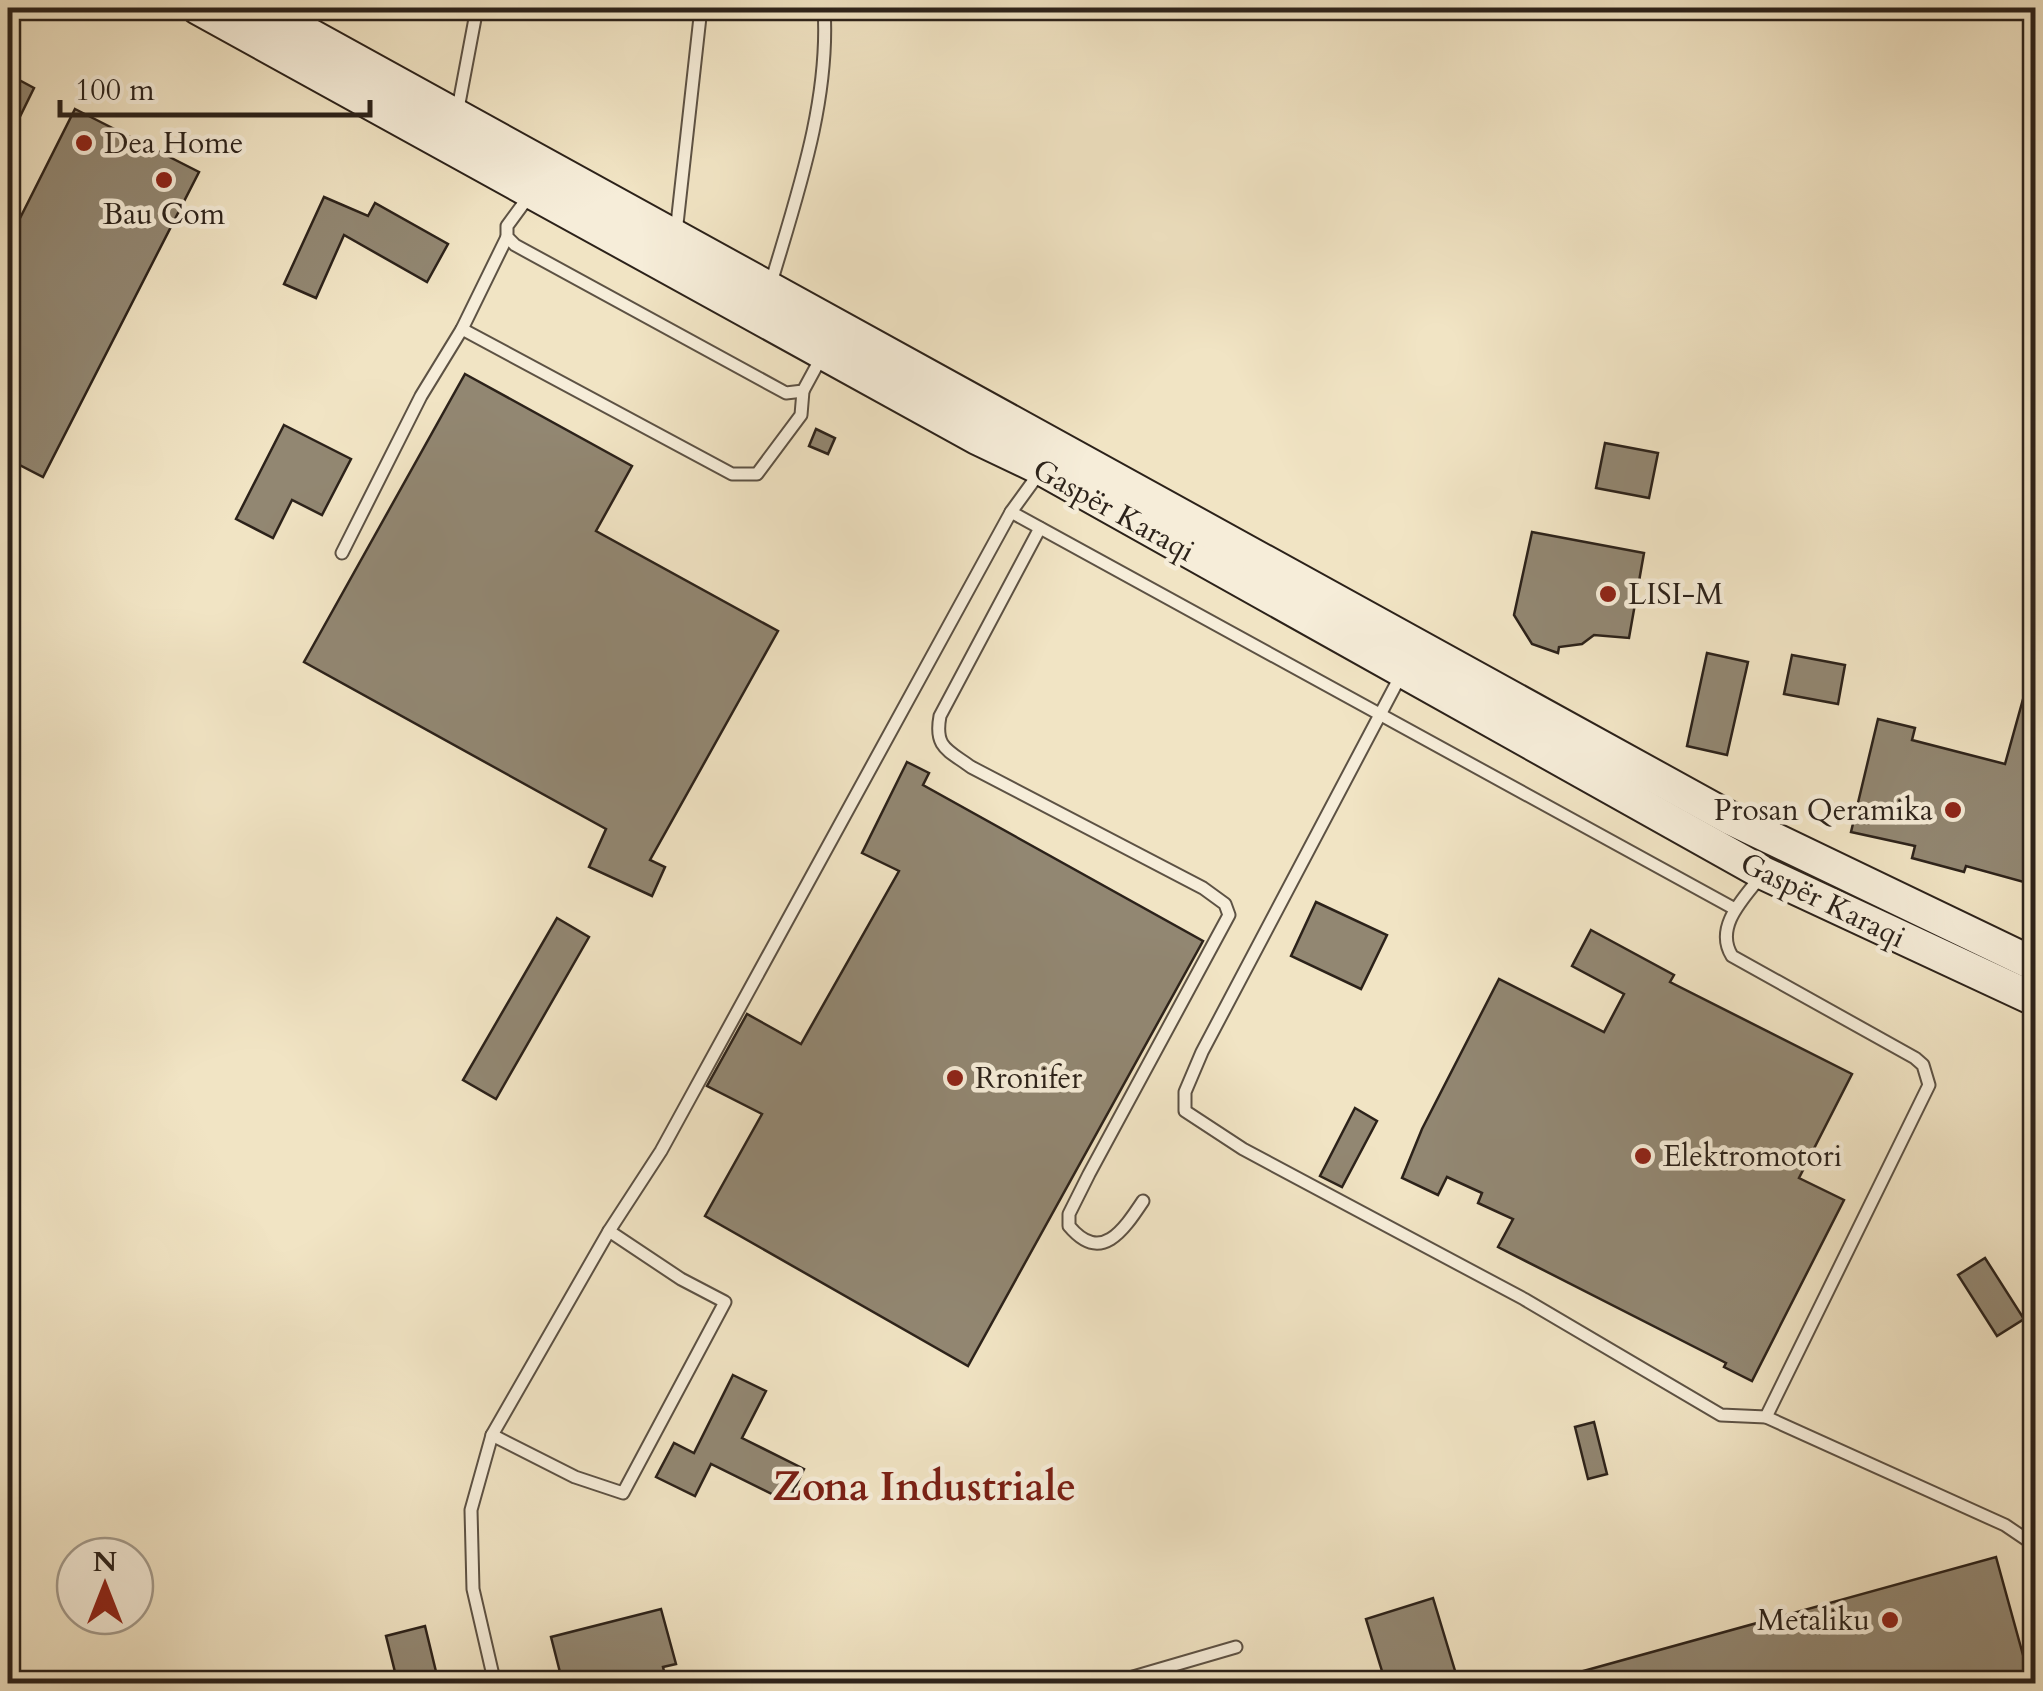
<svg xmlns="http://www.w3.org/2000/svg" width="2043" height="1691" viewBox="0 0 2043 1691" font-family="Cardo,serif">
  <rect width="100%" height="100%" fill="#f1e4c4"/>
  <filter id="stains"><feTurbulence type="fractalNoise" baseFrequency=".002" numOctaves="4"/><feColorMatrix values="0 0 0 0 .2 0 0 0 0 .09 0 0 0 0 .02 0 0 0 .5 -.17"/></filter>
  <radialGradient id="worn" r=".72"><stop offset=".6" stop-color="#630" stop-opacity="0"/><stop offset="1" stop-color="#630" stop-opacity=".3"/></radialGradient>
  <g fill="#928772" stroke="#2c221a" stroke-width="2.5">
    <polygon points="8,74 34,88 8,141"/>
    <polygon points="75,109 199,172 43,477 8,459 8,242"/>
    <polygon points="324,197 368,216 375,203 448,244 427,282 344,235 316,298 284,284"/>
    <polygon points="465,374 632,466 596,531 778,631 650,860 665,867 652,896 589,867 606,829 304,662"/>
    <polygon points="284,425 351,459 322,515 292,500 273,538 236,519"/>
    <polygon points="816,429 835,438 828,454 809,446"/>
    <polygon points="1605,443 1658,453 1649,498 1596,488"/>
    <polygon points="1532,532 1644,553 1629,638 1594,635 1582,644 1559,647 1558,653 1532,644 1514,615"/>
    <polygon points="1707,653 1748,662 1727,755 1687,746"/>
    <polygon points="1792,655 1845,665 1838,704 1784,694"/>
    <polygon points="2030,674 2036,674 2036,867 2031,884 1966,866 1964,872 1912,858 1915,846 1851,832 1878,719 1915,728 1912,740 2005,764"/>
    <polygon points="907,762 929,773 923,785 1203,941 968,1366 705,1216 762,1114 707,1086 747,1014 801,1044 899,871 862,853"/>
    <polygon points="1316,902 1387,935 1361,989 1291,956"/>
    <polygon points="557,918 589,937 496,1099 463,1080"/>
    <polygon points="1591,930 1674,975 1670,982 1852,1074 1799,1178 1844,1200 1752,1381 1724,1367 1726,1363 1498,1247 1513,1219 1478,1203 1482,1193 1447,1177 1438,1195 1402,1178 1422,1129 1499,979 1604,1032 1624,994 1572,966"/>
    <polygon points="1355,1108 1377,1121 1342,1187 1320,1176"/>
    <polygon points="1985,1258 2024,1319 1997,1336 1958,1275"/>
    <polygon points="733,1375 766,1391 742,1438 804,1469 788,1502 711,1464 695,1496 656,1477 674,1443 694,1453"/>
    <polygon points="1594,1422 1607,1474 1588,1479 1575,1427"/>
    <polygon points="1996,1557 2031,1684 1558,1684 1558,1678"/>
    <polygon points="1433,1598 1459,1684 1386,1684 1366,1619"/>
    <polygon points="661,1609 676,1664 663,1667 667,1684 563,1684 551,1637"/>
    <polygon points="425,1626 439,1684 398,1684 386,1636"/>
  </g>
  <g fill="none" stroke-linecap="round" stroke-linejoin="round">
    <defs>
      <g id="service">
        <polyline points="477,8 701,11"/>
        <polyline points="457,114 477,8"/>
        <polyline points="529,196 507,226 507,237 515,245 786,393 803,391 822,356"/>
        <polyline points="676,233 701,8"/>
        <path d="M771 283C797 195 830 101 824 8"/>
        <polyline points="462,329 732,474 757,474 801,415 803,391"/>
        <polyline points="1011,512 1735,909"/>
        <path d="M1040 528 940 716C934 748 948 750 971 767L1203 888 1225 904 1229 915 1089 1174 1069 1214V1226C1101 1264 1123 1231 1143 1201"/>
        <polyline points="342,553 421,396 462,329 507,237"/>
        <polyline points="1402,673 1202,1052 1185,1092 1185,1111 1243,1149 1524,1299 1721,1415 1766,1417 2005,1525 2036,1546"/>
        <path d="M1761 876C1743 899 1714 927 1732 956L1915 1058 1923 1065 1929 1085 1766 1417"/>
        <polyline points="492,1435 575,1477 623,1493 725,1302 681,1279 609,1231"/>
        <polyline points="495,1684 473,1589 471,1510 492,1435 609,1231 661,1151 1011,512 1040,472"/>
        <polyline points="1109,1684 1236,1647"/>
      </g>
      <g id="secondary">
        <polyline points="198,8 977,438 1042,469 1763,873 2036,1000"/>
        <polyline points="261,8 1730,818 2036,965"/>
      </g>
    </defs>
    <use href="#service" stroke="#5d5244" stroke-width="15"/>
    <use href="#secondary" stroke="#2c221a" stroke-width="36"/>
    <use href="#service" stroke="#f6edd9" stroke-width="11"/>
    <use href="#secondary" stroke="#f6edd9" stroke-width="32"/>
  </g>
  <g fill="#8f2418" stroke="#f6edd9" stroke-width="4">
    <circle cx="84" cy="143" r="10"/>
    <circle cx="164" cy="180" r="10"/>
    <circle cx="1608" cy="594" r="10"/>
    <circle cx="1953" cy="810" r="10"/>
    <circle cx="955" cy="1078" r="10"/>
    <circle cx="1643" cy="1156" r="10"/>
    <circle cx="1890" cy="1620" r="10"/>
  </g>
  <g text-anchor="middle" stroke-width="9" stroke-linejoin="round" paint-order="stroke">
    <g font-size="30" fill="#2c221a" stroke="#f6edd9" text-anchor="start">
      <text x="104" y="153">Dea Home</text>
      <text x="164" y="224" text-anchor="middle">Bau Com</text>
      <text x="1628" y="604">LISI-M</text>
      <text x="1933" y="820" text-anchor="end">Prosan Qeramika</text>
      <text x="975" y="1088">Rronifer</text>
      <text x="1663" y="1166">Elektromotori</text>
      <text x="1870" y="1630" text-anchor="end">Metaliku</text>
    </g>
    <g font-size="30" fill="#2c221a" stroke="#f6edd9">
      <text transform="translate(1114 510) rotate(29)" y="10">Gaspër Karaqi</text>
      <text transform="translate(1823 900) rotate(26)" y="10">Gaspër Karaqi</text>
    </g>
    <g font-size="40" font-weight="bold" fill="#7a1f14" stroke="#f6edd9">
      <text x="924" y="1500">Zona Industriale</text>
    </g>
  </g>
  <rect width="2043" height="1691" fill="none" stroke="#f1e4c4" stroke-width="40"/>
  <rect x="10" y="10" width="2023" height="1671" fill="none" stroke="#2c221a" stroke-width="5"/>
  <rect x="20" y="20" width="2003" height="1651" fill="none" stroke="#2c221a" stroke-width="2.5"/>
  <g transform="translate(105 1586)"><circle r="48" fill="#f6edd9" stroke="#a59c8d" stroke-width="2.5"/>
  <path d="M0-8L18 38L0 25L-18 38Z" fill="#8f2418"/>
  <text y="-15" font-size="28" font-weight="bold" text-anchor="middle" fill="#2c221a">N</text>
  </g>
  <path d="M60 100v15h310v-15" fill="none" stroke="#2c221a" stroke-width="5"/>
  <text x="75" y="100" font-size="30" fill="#2c221a" stroke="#f6edd9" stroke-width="8" paint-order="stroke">100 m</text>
  <rect width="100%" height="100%" filter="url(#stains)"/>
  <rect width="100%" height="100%" fill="url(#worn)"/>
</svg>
